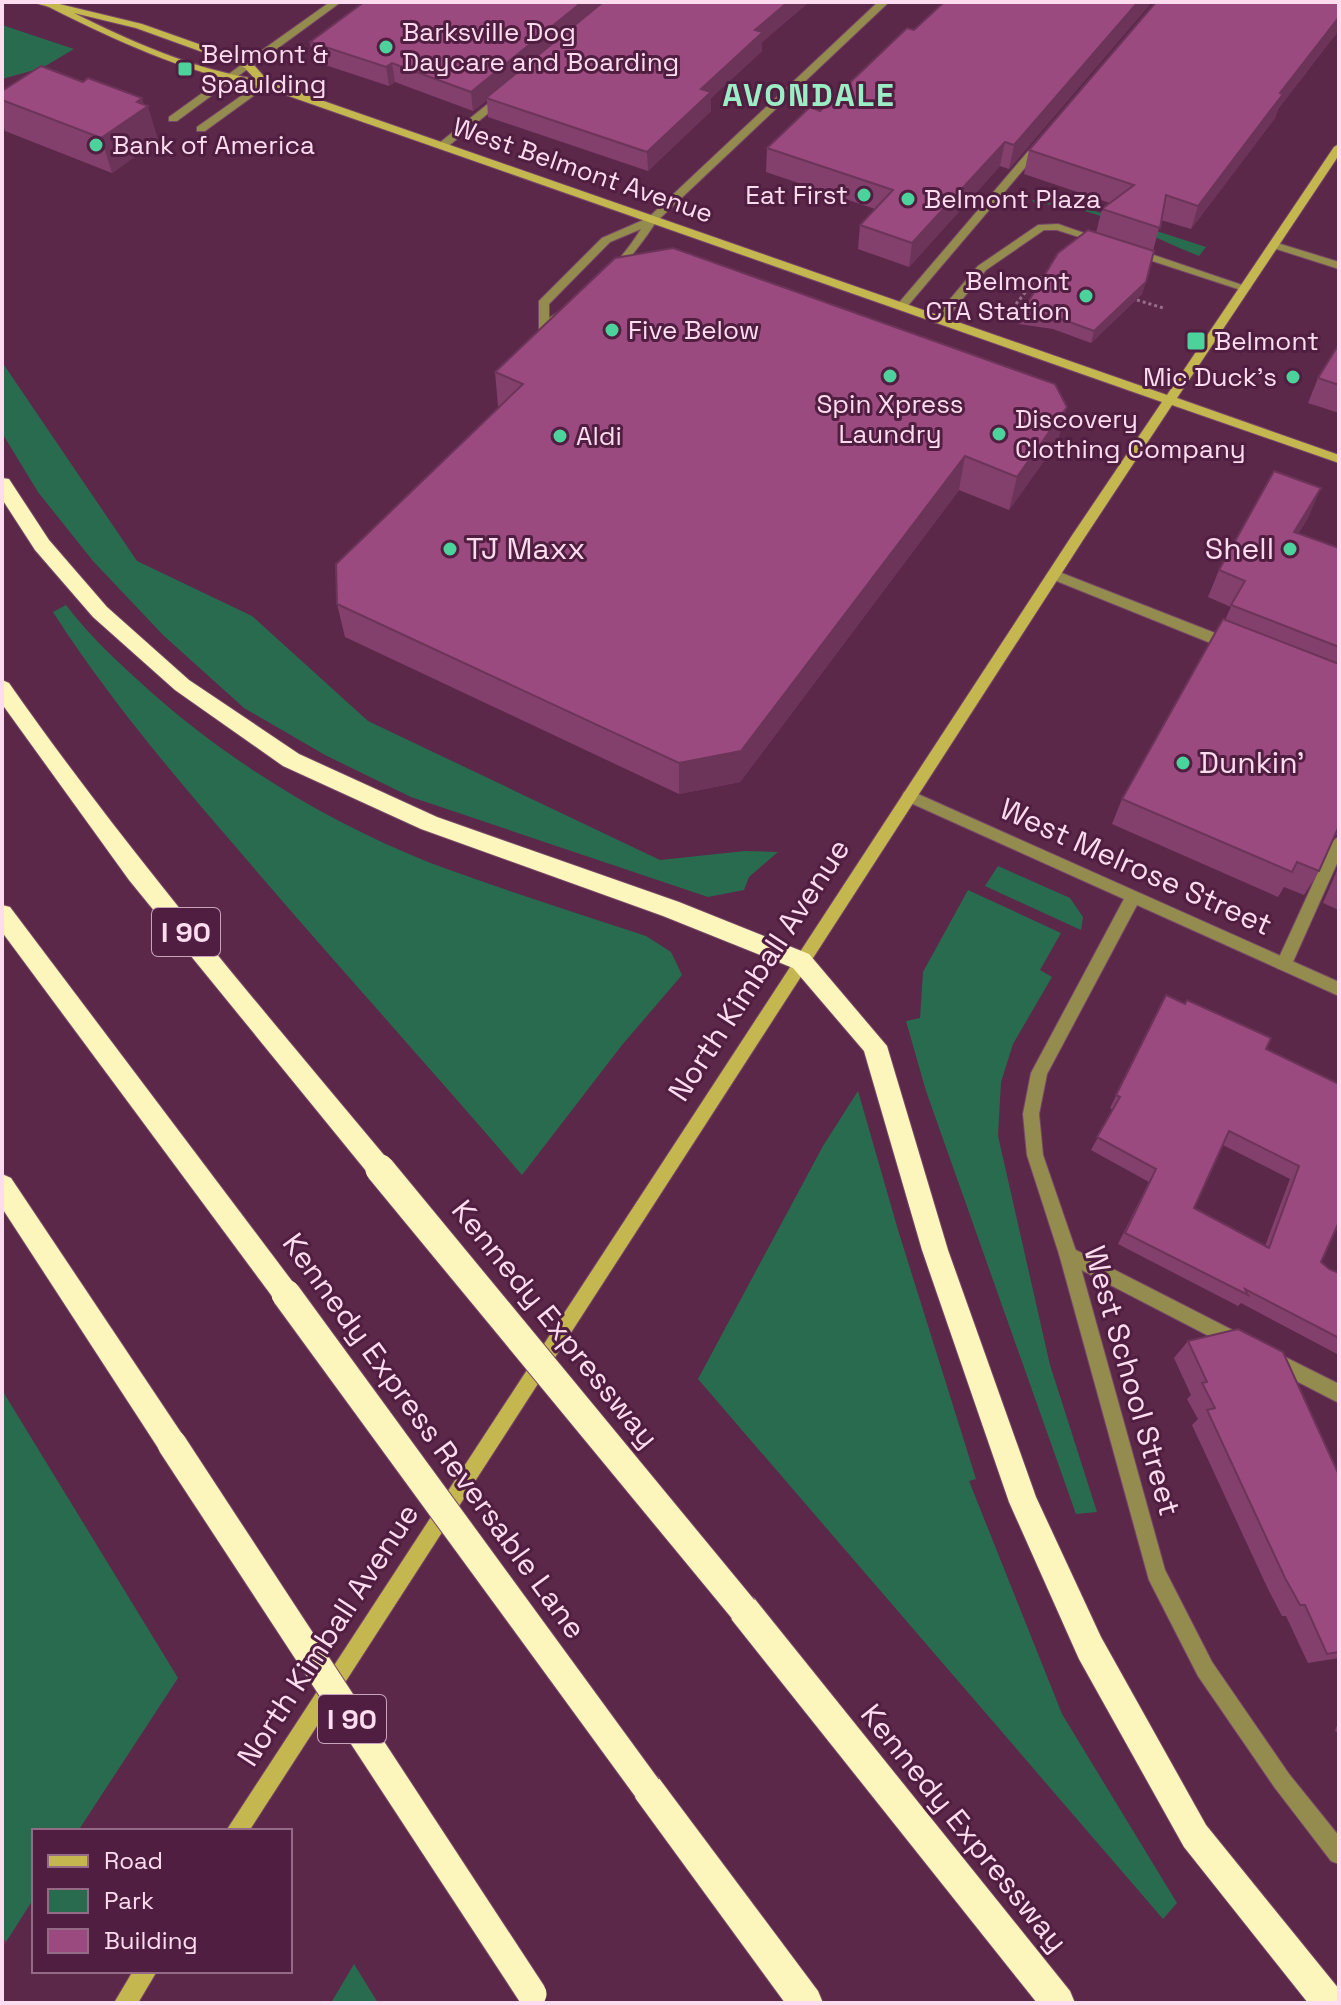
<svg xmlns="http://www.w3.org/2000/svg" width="1341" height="2005" viewBox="0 0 1341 2005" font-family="'Space Grotesk',sans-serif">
  <rect width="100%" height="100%" fill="#5b284a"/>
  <g fill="#296b4e">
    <polygon points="2,25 74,49 42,68 2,79"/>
    <path d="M1032 200 1067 202 1206 247 1199 256C1150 236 1087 203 1035 204Z"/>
    <polygon points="2,362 137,561 252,616 368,721 660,860 745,851 778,852 749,877 744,890 708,897 411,797 325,755 244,708 163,635 93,561 38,492 2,433"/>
    <path d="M66 605C90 637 121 665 151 692 231 763 328 822 428 862 500 889 574 912 646 936L671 952 682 975 622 1045 522 1175C431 1069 338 966 247 860 178 780 110 701 53 612Z"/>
    <polygon points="998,866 1070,898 1083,917 1081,930 985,886"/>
    <polygon points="968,890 1061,933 1040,970 1052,977 1013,1044 1001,1082 998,1136 1050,1365 1097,1512 1076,1514 926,1091 906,1021 920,1018 923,972"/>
    <polygon points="858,1091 898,1230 976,1479 969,1481 1062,1714 1177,1903 1163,1919 698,1379 823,1146"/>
    <polygon points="2,1390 178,1678 78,1831 34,1831 34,1898 6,1942 2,1936"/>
    <polygon points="354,1964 378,2003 331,2003"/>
  </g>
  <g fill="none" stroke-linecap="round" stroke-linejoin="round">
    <defs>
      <g id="lane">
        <polygon points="244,63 253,65 177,121 169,121 169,117"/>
        <polygon points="261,82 270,84 205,131 197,131 197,127"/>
        <polygon points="499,95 508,97 446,148 438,148 438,144"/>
        <polygon points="1037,141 1046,143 905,309 897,309 897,305"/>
        <path d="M648 218 657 220C641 248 573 331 539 329V301L602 238ZM641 229C619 265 585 296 549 318V304L610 242Z"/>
        <polygon points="1058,224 1107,241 1101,244 1057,230 1044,230 986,270 943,323 935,323 935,317 978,266 1038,225"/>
        <polygon points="1274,242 1339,262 1339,269 1270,247 1270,243"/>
        <polygon points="1131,250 1139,250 1251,288 1241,290 1131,254"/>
        <polygon points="1054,570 1238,642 1240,646 1238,650 1228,650 1049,578 1049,572"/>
        <polygon points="1339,836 1339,859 1292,964 1290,969 1278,969 1276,964 1332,842"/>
        <polygon points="1068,1246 1244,1336 1247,1342 1244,1348 1238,1351 1232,1348 1062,1260 1059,1254 1062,1248"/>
        <polygon points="1273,1351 1339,1384 1339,1403 1267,1366 1264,1360 1267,1354"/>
      </g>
      <g id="street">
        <polygon points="330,2 341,2 252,67 244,67 244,63"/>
        <polygon points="878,2 889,2 656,222 648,222 648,218"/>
        <polygon points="909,790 1339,982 1339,996 1137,905 1047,1074 1039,1114 1043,1155 1077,1254 1165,1570 1212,1662 1289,1774 1339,1836 1339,1864 1331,1861 1275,1788 1198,1676 1149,1580 1059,1254 1027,1155 1023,1114 1031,1073 1124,899 904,800 902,796 904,792"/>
      </g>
      <g id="secondary">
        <path d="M34 2H51L142 24 252 63 269 82 1167 395 1334 147 1339 144V155L1177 398 1339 455V463L1172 405 1083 540 249 1831H226L1073 534 1162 402 263 87C186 73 119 42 51 8 46 5 39 5 34 2ZM74 13 136 28 244 67 255 79C191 68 132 42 74 13Z"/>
        <polygon points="133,1971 157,1971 138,2003 114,2003"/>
      </g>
      <g id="highway">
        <polygon points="2,478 9,479 49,540 107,607 189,680 299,754 437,817 679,902 809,954 887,1046 948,1250 1036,1497 1101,1637 1206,1825 1339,1989 1339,2003 1308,2003 1184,1847 1079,1659 1009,1502 922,1250 864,1051 793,968 663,916 421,829 283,766 175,690 93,617 35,550 2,499"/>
        <path d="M2 680 9 683C126 850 258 1004 389 1161L393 1169 389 1177 380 1181 371 1177 129 880 2 704Z"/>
        <polygon points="2,905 10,907 295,1285 299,1294 295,1303 286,1307 277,1303 2,932"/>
        <polygon points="2,1174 11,1178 182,1434 186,1444 182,1454 172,1458 162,1454 2,1208"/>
        <polygon points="743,1594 754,1598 1070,1991 1075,2003 1037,2003 732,1620 728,1609 732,1598"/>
        <polygon points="647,1772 658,1777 818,1991 823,2003 785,2003 636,1799 631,1788 636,1777"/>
      </g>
    </defs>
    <use href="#lane" stroke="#784868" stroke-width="2"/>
    <use href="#street" stroke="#784868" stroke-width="2"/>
    <use href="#secondary" stroke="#784868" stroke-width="2"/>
    <use href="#highway" stroke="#784868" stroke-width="2"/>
    <g stroke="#9a6e8a" stroke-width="3" stroke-dasharray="3 3" stroke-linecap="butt">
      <polyline points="1137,300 1163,308"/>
      <polyline points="1016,304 1036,279 1047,276"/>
    </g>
    <use href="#lane" fill="#948c4e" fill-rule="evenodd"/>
    <use href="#street" fill="#948c4e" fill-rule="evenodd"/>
    <use href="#secondary" fill="#c5b74f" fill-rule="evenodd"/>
    <use href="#highway" fill="#fdf6bc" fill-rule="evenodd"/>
    <defs>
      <g id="highway-bridge">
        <polyline points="380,1169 743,1609"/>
        <polyline points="286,1294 647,1788"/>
        <polyline points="172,1444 532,1994"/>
      </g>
    </defs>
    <use href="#highway-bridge" stroke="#784868" stroke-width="31" stroke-linecap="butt"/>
    <use href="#highway-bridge" stroke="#fdf6bc" stroke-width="29"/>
  </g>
  <g fill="#84406d" fill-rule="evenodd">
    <polygon points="364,2 809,2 762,42 762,51 711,98 711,111 648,171 488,117 487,100 473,111 395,82 389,86 313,61 310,42"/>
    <polygon points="1152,2 1009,169 1000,166 909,267 858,249 860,225 875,209 766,172 767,148 820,111 914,30"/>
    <polygon points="1339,2 1339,30 1278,109 1275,118 1191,229 1161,220 1142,294 1091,343 1053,329 1019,324 1022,312 1096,233 1102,209 1110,203 1024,174 1029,150"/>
    <polygon points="2,91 144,104 158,140 112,173 5,131 2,121"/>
    <polygon points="1339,344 1339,413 1308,403 1318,378"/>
    <polygon points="495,372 1058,441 1009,510 959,490 740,782 679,794 345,637 337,604 500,406 498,406"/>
    <polygon points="1309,516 1298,534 1339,548 1339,833 1334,837 1319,871 1304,895 1284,887 1278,897 1112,824 1122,799 1225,620 1231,607 1208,597 1219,570"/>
    <polygon points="1339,866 1339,910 1323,903"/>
    <path d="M1166 995 1266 1049 1339 1084 1321 1262 1329 1269 1339 1273V1355L1241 1303 1238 1306 1118 1244 1149 1182 1091 1150 1113 1110 1110 1108ZM1223 1145 1290 1179 1265 1246 1194 1208Z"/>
    <polygon points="1188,1341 1339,1475 1339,1658 1308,1663 1286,1616 1282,1616 1268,1589 1192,1425 1198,1419 1187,1399 1191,1395 1174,1358"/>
    <polygon points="1339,1720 1339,1733 1335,1731"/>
  </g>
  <g fill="#6c3459">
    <polygon points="582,2 606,2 486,98 487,100 473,111 471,92"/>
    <polygon points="788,2 809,2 762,42 762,51 711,98 711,111 648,171 647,152 701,89 755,30"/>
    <polygon points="1138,2 1152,2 1009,169 1014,145"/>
    <polygon points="1339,17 1339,30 1278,109 1275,118 1191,229 1198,206 1280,93"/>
    <polygon points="392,63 395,82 389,86 386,67"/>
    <polygon points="142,98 145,108 148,106 158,140 112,173 101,138 137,102"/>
    <polygon points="1005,142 1000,166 909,267 912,243"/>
    <polygon points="1146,282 1142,294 1091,343 1094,331"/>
    <polygon points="1067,407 1058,441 1009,510 1017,477"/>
    <polygon points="965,456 959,490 740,782 679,794 679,763"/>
    <polygon points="1321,488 1309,516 1282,560 1294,532"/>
    <polygon points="2,1936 6,1942 2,1947"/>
  </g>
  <g fill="#9a4a7f" stroke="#6c3459" stroke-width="2" fill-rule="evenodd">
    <polygon points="364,2 582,2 471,92 392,63 386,67 310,42"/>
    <polygon points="603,2 788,2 755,30 763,32 701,89 711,92 647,152 486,98"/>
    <polygon points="944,2 1138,2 1014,145 1005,142 912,243 860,225 893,190 767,148 810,107 820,111 907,28 914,30"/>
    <polygon points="1156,2 1339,2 1339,17 1280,93 1283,94 1198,206 1166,195 1160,228 1102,209 1134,185 1029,150"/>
    <polygon points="41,66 83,82 88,78 142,98 137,102 148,106 101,138 2,100 2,91"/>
    <polygon points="1088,230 1154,251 1146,282 1094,331 1056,317 1022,312 1058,253"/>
    <polygon points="673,248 1055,384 1067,407 1017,477 965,456 741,751 679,763 337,604 336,564 523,384 495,372 615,258"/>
    <polygon points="1339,344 1339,385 1318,378"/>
    <polygon points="1274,471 1321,488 1294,532 1339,548 1339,647 1231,605 1245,581 1219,570"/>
    <polygon points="1223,619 1339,664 1339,826 1319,871 1297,862 1292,872 1122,799"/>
    <path d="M1166 995 1185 1004 1187 1000 1271 1038 1266 1049 1339 1084V1222L1321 1262 1329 1269 1339 1273V1338L1245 1289 1248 1295 1125 1233 1156 1169 1097 1137 1120 1097 1116 1095ZM1229 1131 1299 1166 1269 1248 1194 1208Z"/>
    <polygon points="1238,1329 1283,1352 1339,1475 1339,1652 1327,1654 1305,1605 1300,1605 1285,1578 1207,1410 1215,1408 1202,1383 1207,1382 1188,1341"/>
  </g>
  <g fill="#4cd39b" stroke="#501e40" stroke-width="3">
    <circle cx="386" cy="47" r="8"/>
    <rect x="177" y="61" width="16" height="16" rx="4"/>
    <circle cx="96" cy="145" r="8"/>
    <circle cx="864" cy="195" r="8"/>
    <circle cx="908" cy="199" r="8"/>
    <circle cx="1086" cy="296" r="8"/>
    <circle cx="612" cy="330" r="8"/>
    <rect x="1186" y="331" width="20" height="20" rx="4"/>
    <circle cx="890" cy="376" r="8"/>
    <circle cx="1293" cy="377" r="8"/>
    <circle cx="999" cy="434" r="8"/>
    <circle cx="560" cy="436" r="8"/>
    <circle cx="450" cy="549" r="8"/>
    <circle cx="1290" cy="549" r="8"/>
    <circle cx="1183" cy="763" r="8"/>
  </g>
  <g text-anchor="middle" stroke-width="6" stroke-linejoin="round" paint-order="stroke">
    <g font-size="26" fill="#fddcef" stroke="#501e40" text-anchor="start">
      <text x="402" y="41">Barksville Dog<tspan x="402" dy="30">Daycare and Boarding</tspan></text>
      <text x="201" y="63">Belmont &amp;<tspan x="201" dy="30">Spaulding</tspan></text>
      <text x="112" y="154">Bank of America</text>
      <text x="848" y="204" text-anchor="end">Eat First</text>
      <text x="924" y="208">Belmont Plaza</text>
      <text x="1070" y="290" text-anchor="end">Belmont<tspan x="1070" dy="30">CTA Station</tspan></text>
      <text x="628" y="339">Five Below</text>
      <text x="1214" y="350">Belmont</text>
      <text x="1277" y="386" text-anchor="end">Mic Duck's</text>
      <text x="890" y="413" text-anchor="middle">Spin Xpress<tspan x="890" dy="30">Laundry</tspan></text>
      <text x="1015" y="428">Discovery<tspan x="1015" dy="30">Clothing Company</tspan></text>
      <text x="576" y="445">Aldi</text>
    </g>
    <g font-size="26" fill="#fddcef" stroke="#501e40">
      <text transform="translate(583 170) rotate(19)" y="9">West Belmont Avenue</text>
    </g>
    <g fill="#501e40" stroke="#c9a3ba" stroke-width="2">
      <rect x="152" y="908" width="68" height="48" rx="6"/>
      <rect x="318" y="1695" width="68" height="48" rx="6"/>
    </g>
    <g font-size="28" font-weight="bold" fill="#fddcef">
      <text x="186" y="942">I 90</text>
      <text x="352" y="1729">I 90</text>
    </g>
    <g font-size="30" fill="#fddcef" stroke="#501e40" text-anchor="start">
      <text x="466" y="559">TJ Maxx</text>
      <text x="1274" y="559" text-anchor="end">Shell</text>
      <text x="1199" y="773">Dunkin'</text>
    </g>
    <g font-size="30" fill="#fddcef" stroke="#501e40">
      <text transform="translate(1136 867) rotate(24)" y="10">West Melrose Street</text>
      <text transform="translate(759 970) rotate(-57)" y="10">North Kimball Avenue</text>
      <text transform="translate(555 1324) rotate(51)" y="10">Kennedy Expressway</text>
      <text transform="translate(1132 1381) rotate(74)" y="10">West School Street</text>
      <text transform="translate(434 1436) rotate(54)" y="10">Kennedy Express Reversable Lane</text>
      <text transform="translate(328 1635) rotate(-57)" y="10">North Kimball Avenue</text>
      <text transform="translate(964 1828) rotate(51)" y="10">Kennedy Expressway</text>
    </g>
    <g font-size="32" font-weight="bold" letter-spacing="2" fill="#9aedc4" stroke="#501e40">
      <text x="809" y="106">AVONDALE</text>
    </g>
  </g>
  <rect width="1341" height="2005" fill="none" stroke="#fddcef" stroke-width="8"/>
  <rect x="32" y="1829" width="260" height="144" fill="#501e40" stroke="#956a86" stroke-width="2"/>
  <rect x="48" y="1855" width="40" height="12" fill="#c5b74f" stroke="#956a86" stroke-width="2"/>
  <text x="104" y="1869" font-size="24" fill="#fddcef">Road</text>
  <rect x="48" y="1889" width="40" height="24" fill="#296b4e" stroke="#956a86" stroke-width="2"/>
  <text x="104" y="1909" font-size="24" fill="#fddcef">Park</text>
  <rect x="48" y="1929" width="40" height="24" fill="#9a4a7f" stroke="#956a86" stroke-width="2"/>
  <text x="104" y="1949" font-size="24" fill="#fddcef">Building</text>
</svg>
